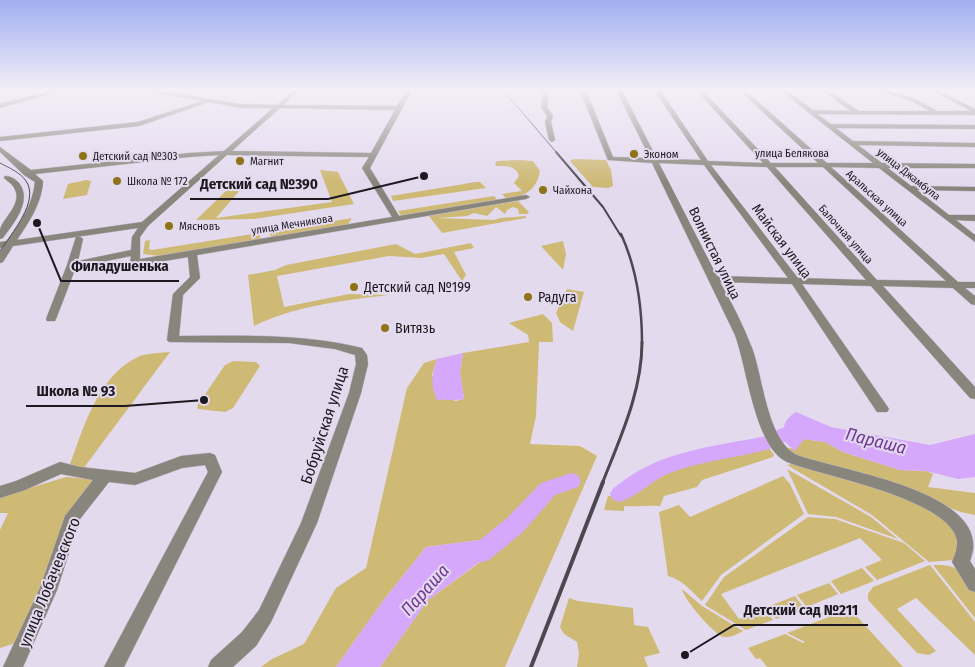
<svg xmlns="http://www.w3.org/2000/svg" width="975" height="667" viewBox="0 0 975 667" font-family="'Fira Sans Condensed',sans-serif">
  <rect width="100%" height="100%" fill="#e4daee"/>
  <g fill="#ceb975">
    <polygon points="574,159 606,160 611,170 613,186 608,188 593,187 570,161"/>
    <path d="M518 160 533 161 540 171C537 189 525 197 507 199L502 194 522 191 514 183 519 176C516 165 506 166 496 166L495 163 497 161Z"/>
    <polygon points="320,170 338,172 354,204 254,219 196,220 232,185 247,182 216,218 332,202"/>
    <polygon points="86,180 91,181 87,195 63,199 68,184"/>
    <polygon points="476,182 480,182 486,188 393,201 391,196"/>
    <polygon points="494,196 498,201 402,217 398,211"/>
    <polygon points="518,201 529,212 527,214 519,214 518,209 513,207 507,210 505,214 496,207 487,216 474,213 467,216 437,218 494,220 500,218 526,216 526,218 442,233 429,216"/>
    <polygon points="352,218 347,226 271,238 270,232"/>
    <polygon points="259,233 261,240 159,256 143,254 145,241 150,240 149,249 152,250"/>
    <polygon points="563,241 566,254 563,270 541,246"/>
    <path d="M471 243 474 248 454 252 466 275 462 281 444 254 421 258 389 256 277 276 284 307 349 294 389 295C346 300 293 306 254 326L248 275 275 270 286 265 396 244 415 254Z"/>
    <polygon points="567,289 584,292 573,331 560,322 556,313"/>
    <polygon points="543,314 552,323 553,342 539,342 536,416 530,444 580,446 597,456 505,667 380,667 428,600 494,552 479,540 426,547 383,601 336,667 261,667 272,659 304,644 336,588 366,568 407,388 424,363 437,359 432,375 448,399 456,401 464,399 460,372 463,353 529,342 528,335 509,323"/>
    <path d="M170 352 83 469 70 464C84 427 97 378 136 358 144 353 160 353 170 352Z"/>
    <polygon points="233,361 256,362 260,366 233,408 225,412 198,409 197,406 225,365"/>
    <polygon points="803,439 825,442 843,452 900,470 926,471 933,474 928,487 975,493 975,515 961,512 855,473 787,452 783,449 791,448 795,450"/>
    <path d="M767 445 774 455 773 457 702 480 697 487 664 496 660 506C647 505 636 507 624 506V511L604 510 608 496 619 497 637 493C646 469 741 451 767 445Z"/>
    <polygon points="791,464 851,479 929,505 961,538 954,560 929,562 872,515 787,465"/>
    <polygon points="787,469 871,517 898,539 836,517 808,514"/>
    <path d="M783 476 790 484 804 514 721 575 702 601C691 591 683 580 668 576L659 512 679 505 690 517Z"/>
    <polygon points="66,477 100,480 70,515 19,642 0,648 0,530 8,513 0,513 0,497"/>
    <polygon points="808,517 835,519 904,543 925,561 877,580 865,567 882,560 860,538 721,594 739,619 765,609 773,620 746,630 705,605 724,577"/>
    <polygon points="930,565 975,622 975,655 916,598 897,609 936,651 929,655 917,653 868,600 868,594 873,587"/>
    <path d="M933 565C958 564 959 570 975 588V618Z"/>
    <polygon points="862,568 874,581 841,594 831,581"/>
    <polygon points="829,583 838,594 807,607 797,595"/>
    <path d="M682 589 702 606 743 631C738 634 730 638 724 637 715 636 683 598 682 589Z"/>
    <polygon points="795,596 804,608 776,619 767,607"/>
    <polygon points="569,598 578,601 633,608 634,625 648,627 660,653 644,657 648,667 577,667 579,653 577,642 564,634 560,627"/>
    <polygon points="850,609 903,667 767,667 760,658 756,659 748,648 785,634 803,643 805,642 787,633"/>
  </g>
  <g fill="#d5a8fb">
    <path d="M463 353 460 372 464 399C455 401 446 399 437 400 430 384 432 375 437 359Z"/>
    <path d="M796 412 831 427 930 445 975 434V477L958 479 926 471 900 470 843 452 825 442 804 439 795 451 784 441C783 427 783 420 796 412Z"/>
    <polygon points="479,540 494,551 428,600 380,667 336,667 383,601 426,547"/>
  </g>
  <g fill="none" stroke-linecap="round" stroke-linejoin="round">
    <g fill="#d5a8fb" fill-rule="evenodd">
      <path d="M802 419 808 421 811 426C806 435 785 445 775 442L773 448C739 458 703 460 670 473 651 480 639 496 620 502L613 500 610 494C613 487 618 485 623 481 664 450 717 446 766 436L771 438 773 432Z"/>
      <polygon points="571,473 578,475 581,481 578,487 555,495 523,532 489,560 472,565 464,562 461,555 464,548 475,544 507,518 541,483"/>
    </g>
    <defs>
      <g id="minor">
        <polygon points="55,90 64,90 0,108 0,104"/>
        <path d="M143 90H155L241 104 277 105 294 90H300L283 105 397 106 406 90H412L370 168 399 216 526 195 530 197 526 199 197 255 200 278 183 295 179 336C241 336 301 333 362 348L367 355 368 364 361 393 317 523 271 622 256 646 233 667H208L211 660 242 632 259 610 301 523 349 393 356 364 355 355 335 349 289 343 169 342 167 340 173 294 190 277 188 257 135 266 130 263 131 256 76 267 56 319 55 321H47L46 319 67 265 76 237 79 236 83 239 78 261 131 250 132 237 138 228 13 246 3 262 0 263V252L3 247 0 248V242L7 241C20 223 33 204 35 182L24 175 0 152V147L31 170 189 153 224 151 273 108H241L209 102 139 126 0 141V137L138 122 202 101ZM280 108 395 110 371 153 232 151ZM219 155 142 222 17 240C29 222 42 203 43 181L35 174 189 157ZM227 155 369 157 362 168 392 217 140 259V237L148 226Z"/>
        <polygon points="540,90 546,90 549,94 547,107 553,116 551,122 555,140 552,142 549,140 545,122 547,116 541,107 543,94"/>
        <path d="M580 90H586L613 157 650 158 616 90H622L657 159 701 160 654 90H660L708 161 763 163 696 90H702L771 163H818L739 90H745L827 163H873L780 90H786L813 110 851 111 821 90H828L859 111H930L909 100 874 90H883L913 98 937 111H971L931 90H938L975 109V115L817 114 831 124 975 125V129L836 128 853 141 975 143V147L858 145 882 163 975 164V168H888L911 186 975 187V191L917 190 949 215H975V221L956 220 975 235V242L879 168 831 167 958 282H975V288H965L975 296V305L971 304 953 288 883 286 975 387V399L970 398 871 286 802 284 887 406 889 409 887 412H877L792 284 720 282C732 303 743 325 752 348 763 377 767 441 797 455 838 470 968 488 973 542 974 548 972 555 970 561L975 569V592L969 590 952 562C955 555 958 547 957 540 948 498 822 476 787 462 755 448 747 367 735 335L652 163 608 160ZM659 163 704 165 788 278 717 276ZM711 165 767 167 866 280 798 278ZM775 167H823L946 281 877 280Z"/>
        <path d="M5 176C11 176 15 179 19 183 33 201 13 224 3 238L0 239C0 236 0 233 0 230 3 217 25 203 13 186 11 183 7 181 4 178Z"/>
        <polygon points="210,453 215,455 222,472 124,667 104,667 208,472 205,465 182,468 135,485 109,482 80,519 57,590 23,667 3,667 40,588 65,516 93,480 61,474 25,490 0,498 0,486 16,481 60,462 80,467 135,473 181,456"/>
      </g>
    </defs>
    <use href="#minor" stroke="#c0b7c9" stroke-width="1"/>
    <use href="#minor" fill="#87857c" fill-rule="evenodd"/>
    <path stroke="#4c4751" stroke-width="1" d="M0 163C9 168 20 172 26 181 40 201 11 234 0 251"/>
    <polyline stroke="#4c4751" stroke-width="1" points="503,90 557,153"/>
    <polyline stroke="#4c4751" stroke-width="2" points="556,152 603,207 621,236"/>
    <path stroke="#4c4751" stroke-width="2.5" d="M621 234C637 269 642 304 642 343"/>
    <path stroke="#4c4751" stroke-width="3" d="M602 484C620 438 642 392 642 342"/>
    <polyline stroke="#4c4751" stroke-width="4" points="531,667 603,482"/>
  </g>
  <linearGradient id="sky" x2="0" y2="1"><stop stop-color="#a0aff0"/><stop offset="0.49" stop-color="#f3eef7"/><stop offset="1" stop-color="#f3eef7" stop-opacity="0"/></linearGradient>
  <rect width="975" height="183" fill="url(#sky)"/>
  <g fill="#8d7419" stroke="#e4daee" stroke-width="2">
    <circle cx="634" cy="154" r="5"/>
    <circle cx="83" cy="156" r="5"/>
    <circle cx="240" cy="161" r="5"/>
    <circle cx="117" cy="181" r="5"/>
    <circle cx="543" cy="190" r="5"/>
    <circle cx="169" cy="226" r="5"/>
    <circle cx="354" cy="287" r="5"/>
    <circle cx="528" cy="297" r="5"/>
    <circle cx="385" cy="328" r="5"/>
  </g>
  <g text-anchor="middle" stroke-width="4" stroke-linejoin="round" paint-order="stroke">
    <g font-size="11" fill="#1d1920" stroke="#e4daee">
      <text x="792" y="157">улица Белякова</text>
      <text transform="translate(909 174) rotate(38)" y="4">улица Джамбула</text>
      <text transform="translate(877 198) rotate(42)" y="4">Аральская улица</text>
      <text transform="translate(292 224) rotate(-9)" y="4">улица Мечникова</text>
      <text transform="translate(846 234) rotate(48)" y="4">Балочная улица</text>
    </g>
    <g font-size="11" fill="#1d1920" stroke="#e4daee" text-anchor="start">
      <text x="644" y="158">Эконом</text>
      <text x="93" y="160">Детский сад №303</text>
      <text x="250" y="165">Магнит</text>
      <text x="127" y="185">Школа № 172</text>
      <text x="553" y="194">Чайхона</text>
      <text x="179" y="230">Мясновъ</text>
    </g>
    <g font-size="14" fill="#1d1920" stroke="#e4daee">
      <text transform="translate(782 241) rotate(53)" y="5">Майская улица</text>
      <text transform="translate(715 253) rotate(64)" y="5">Волнистая улица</text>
    </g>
    <g font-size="14" fill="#1d1920" stroke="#e4daee" text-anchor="start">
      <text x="364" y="292">Детский сад №199</text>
      <text x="538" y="302">Радуга</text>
      <text x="395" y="333">Витязь</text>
    </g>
    <g font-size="16" fill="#1d1920" stroke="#e4daee">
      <text transform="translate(324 425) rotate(-72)" y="6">Бобруйская улица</text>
      <text transform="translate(49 582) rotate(-68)" y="6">улица Лобачевского</text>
    </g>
    <g font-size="18" font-style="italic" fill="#703898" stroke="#e4daee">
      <text transform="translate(876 441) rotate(14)" y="6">Параша</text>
      <text transform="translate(425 590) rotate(-48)" y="6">Параша</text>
    </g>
  </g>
  <path fill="none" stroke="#1d1920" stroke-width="2" d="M424 176L328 199H190M37 223L61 281H179M204 400L125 406H26M685 655L734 625H868"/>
  <g fill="#1d1920" stroke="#e4daee" stroke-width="2">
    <circle cx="424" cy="176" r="5"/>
    <circle cx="37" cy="223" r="5"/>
    <circle cx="204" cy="400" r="5"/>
    <circle cx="685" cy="655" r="5"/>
  </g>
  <g font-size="15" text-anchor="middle" font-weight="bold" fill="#1d1920" stroke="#e4daee" stroke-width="4" stroke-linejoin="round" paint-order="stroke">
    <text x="259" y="189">Детский сад №390</text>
    <text x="120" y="271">Филадушенька</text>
    <text x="76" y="396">Школа № 93</text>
    <text x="801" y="615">Детский сад №211</text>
  </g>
</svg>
